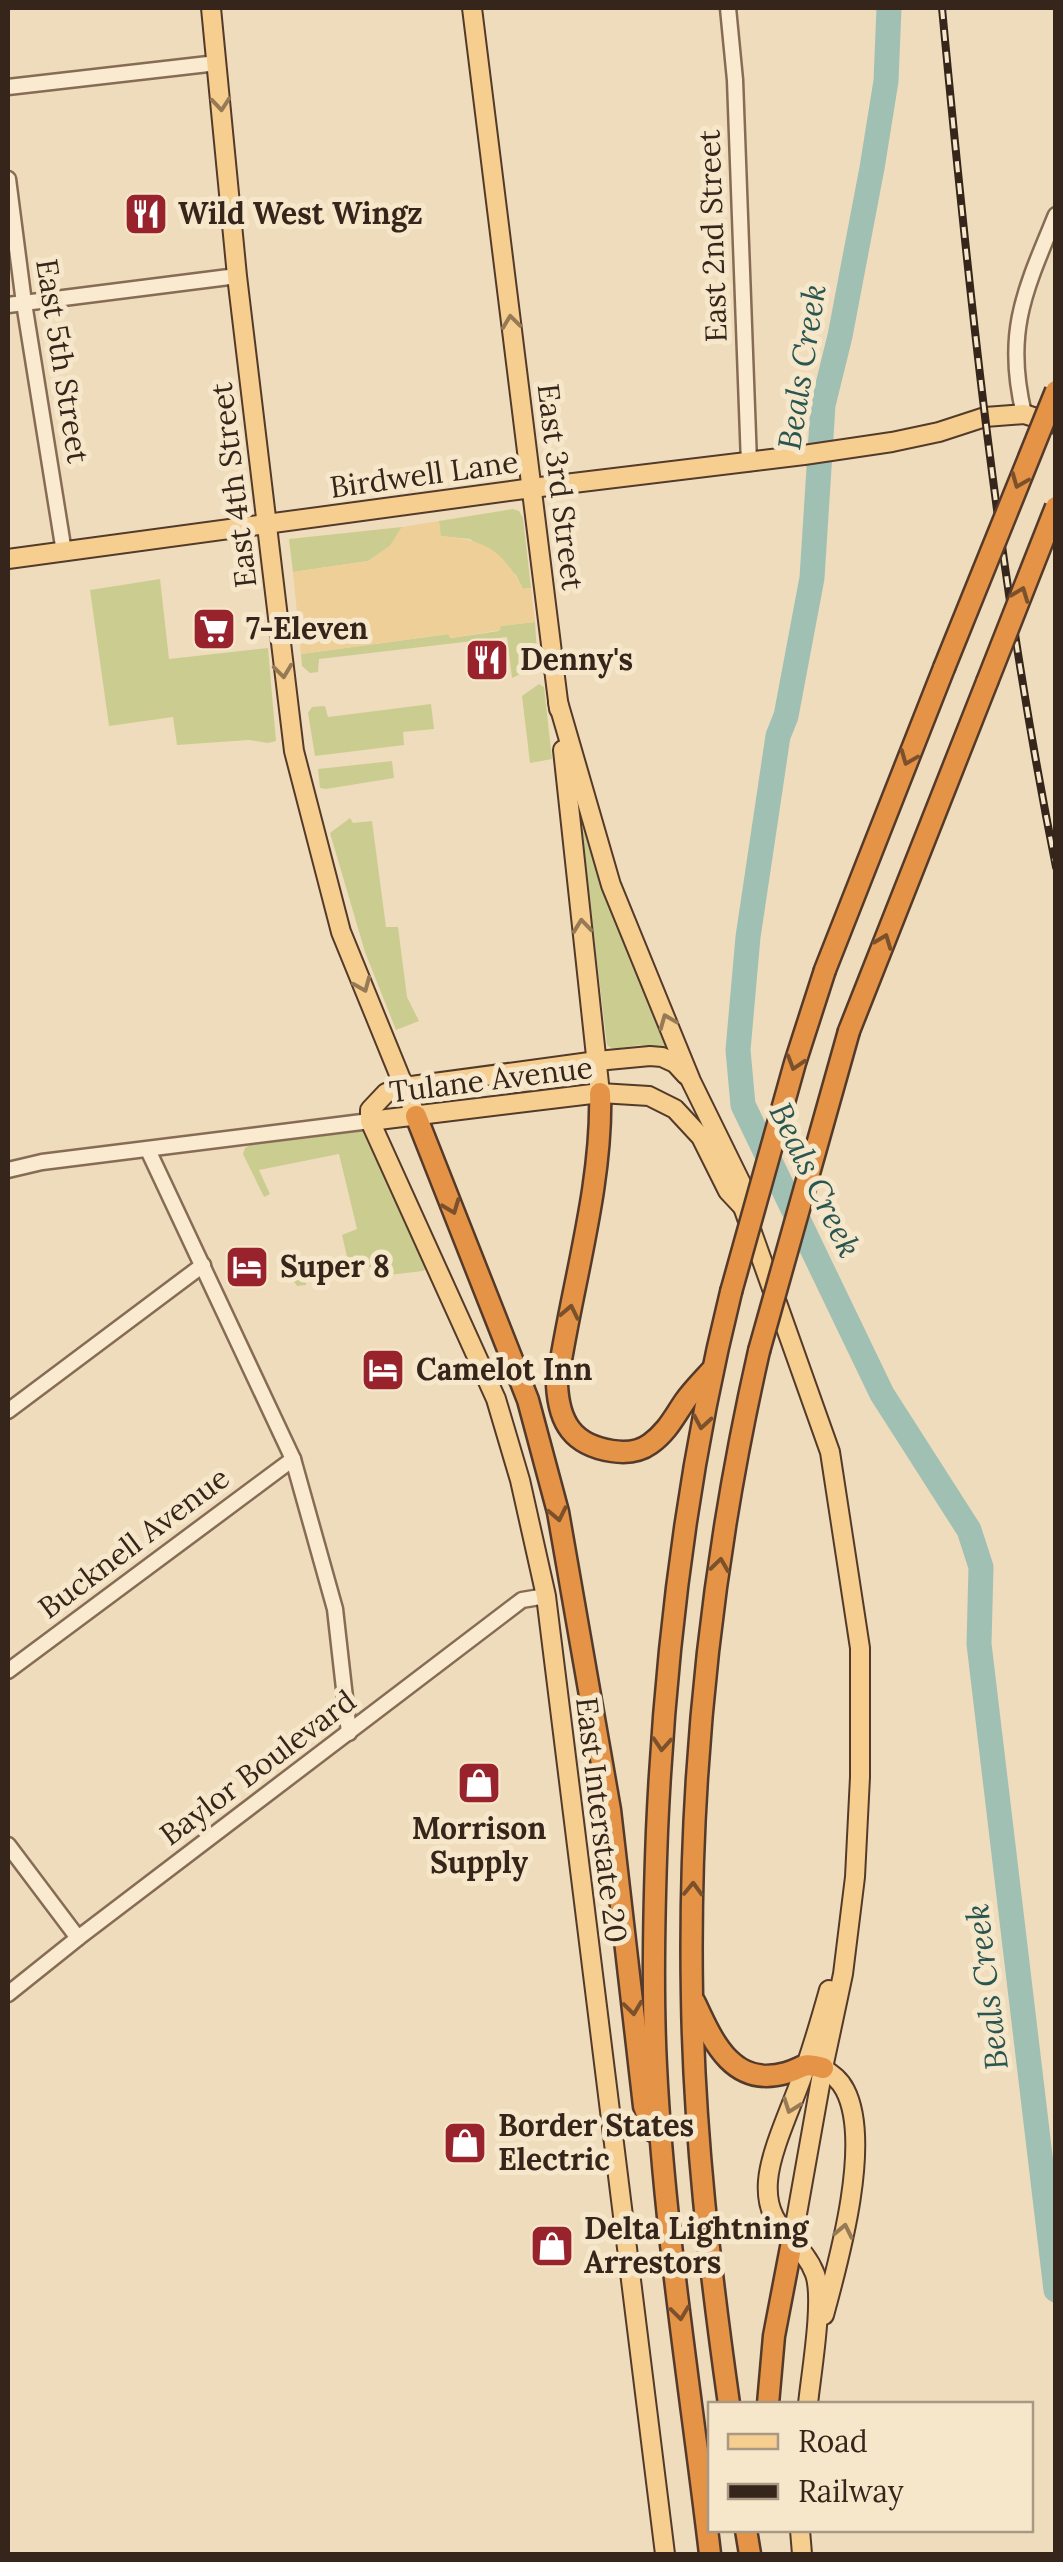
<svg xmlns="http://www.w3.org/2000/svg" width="1063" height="2562" viewBox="0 0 1063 2562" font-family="Lora,serif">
  <rect width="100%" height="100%" fill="#efdcbc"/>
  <g fill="#cbcd90">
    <polygon points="513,509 519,511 523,518 531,588 523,589 516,575 470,539 440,536 439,521"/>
    <polygon points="402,527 390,546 368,561 293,572 289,539"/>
    <polygon points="160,579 169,659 268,648 276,741 268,743 249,740 177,745 173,717 109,726 90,590"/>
    <polygon points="535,622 538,669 528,674 527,671 512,678 507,637 319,659 318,672 310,673 302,666 301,654 449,634 451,638 499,631 500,626"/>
    <polygon points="539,684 544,687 552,759 530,763 522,696"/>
    <polygon points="431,704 434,729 403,732 404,745 315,756 308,713 312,707 325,706 328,717"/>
    <polygon points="392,761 394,778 326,789 320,788 318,769"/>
    <polygon points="579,813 671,1049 640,1045 613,1049 607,1045"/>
    <polygon points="350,818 353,823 372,821 386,927 398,927 407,997 419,1021 396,1030 365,952 330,833"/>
    <polygon points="359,1130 366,1132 429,1267 423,1271 380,1276 378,1266 306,1276 306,1285 297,1286 291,1277 312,1269 348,1261 342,1235 357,1229 339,1154 259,1170 270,1194 264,1197 243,1154 245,1148 250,1145"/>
  </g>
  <path fill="#edcf97" d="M439 521 441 536C485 540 502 549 523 589L531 588 535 622 501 626 500 630 450 638 448 634 301 654 293 572 368 561 390 546 402 527Z"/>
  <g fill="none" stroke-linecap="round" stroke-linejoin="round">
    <polyline stroke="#a0c0b4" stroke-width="25" points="889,8 886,81 872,168 840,336 823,405 812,578 786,716 778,736 748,937 738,1050 743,1105 882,1394 969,1530 981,1567 979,1644 1056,2290"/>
    <defs>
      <g id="minor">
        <polyline points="728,8 735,80 749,463"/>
        <polyline points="8,87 217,63"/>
        <polyline points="8,179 24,303 64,552"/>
        <polyline points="8,305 237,276"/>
        <path d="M1024 414C1004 332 1025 290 1056 215"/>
        <polyline points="148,1150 293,1459 335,1609 349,1733"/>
        <polyline points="8,1170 42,1162 370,1121"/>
        <polyline points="8,1411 203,1265"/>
        <polyline points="8,1671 293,1459"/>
        <polyline points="8,1845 78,1938"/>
        <polyline points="8,1994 78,1938 522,1600 546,1596"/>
      </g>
      <g id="major">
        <polyline points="211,8 237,276 294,751 341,932 416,1116"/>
        <polyline points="472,8 559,709"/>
        <polyline points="8,559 532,488 804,455 892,442 939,432 985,417 1024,414 1056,424"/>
        <polyline points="558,702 611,885 691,1081 743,1187 743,1207 830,1452 860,1648 860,1777 855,1877 843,1974 823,2068 792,2242"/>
        <polyline points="563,750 600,1093"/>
        <polyline points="370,1121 496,1399 520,1480 546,1596 665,2554"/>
        <polyline points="370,1121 600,1093 649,1096 675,1109 701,1137 728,1191 743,1207"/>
        <polyline points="370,1121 370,1110 386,1093 404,1087 597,1061 650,1056 662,1057 675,1063 686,1075"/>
        <path d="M823 2068C833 2075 840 2080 845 2090 872 2142 839 2260 824 2315"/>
        <path d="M808 2404C811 2374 824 2300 815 2274 801 2237 764 2231 768 2181 770 2153 789 2112 799 2085 811 2054 820 2022 829 1990"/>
        <polyline points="800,2530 802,2554"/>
      </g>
      <g id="highway">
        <polyline points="825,970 944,668"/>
        <polyline points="849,1031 987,682"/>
        <path d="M600 1093C603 1187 570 1292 557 1385 559 1423 573 1445 612 1451 625 1453 639 1452 650 1444 667 1432 674 1417 685 1401 692 1391 702 1381 711 1371"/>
        <polyline points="416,1116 528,1400 558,1512 610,1810 644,2106 653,2131"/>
        <path d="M695 2003C713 2042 733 2088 786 2073 806 2067 801 2062 823 2068"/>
        <path d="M729 2404C710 2270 694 2133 692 1997 688 1781 711 1562 759 1351"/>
        <polyline points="768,2404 774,2336 792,2242"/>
        <polyline points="746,2530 750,2554"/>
        <path d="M710 2554C691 2392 664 2230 656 2066 652 1988 654 1909 657 1831 665 1650 687 1469 731 1292"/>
      </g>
    </defs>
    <use href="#minor" stroke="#876c55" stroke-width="19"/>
    <use href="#major" stroke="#543a2a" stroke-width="22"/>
    <use href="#highway" stroke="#543a2a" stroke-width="25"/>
    <use href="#minor" stroke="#faeacf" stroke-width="14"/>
    <use href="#major" stroke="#f5ce90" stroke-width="18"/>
    <use href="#highway" stroke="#e49347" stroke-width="20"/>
    <defs>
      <path id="rail" d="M942 8C969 295 999 583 1056 867"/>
    </defs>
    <use href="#rail" stroke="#35251a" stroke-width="8"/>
    <use href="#rail" stroke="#f6e7cb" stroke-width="4" stroke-dasharray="11" stroke-linecap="butt"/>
    <defs>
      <g id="highway-bridge">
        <polyline points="944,668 1056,391"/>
        <polyline points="987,682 1056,507"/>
        <polyline points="731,1292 795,1063 825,970"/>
        <polyline points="759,1351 849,1031"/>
      </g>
    </defs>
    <use href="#highway-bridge" stroke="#543a2a" stroke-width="25" stroke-linecap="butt"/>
    <use href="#highway-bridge" stroke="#e49347" stroke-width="20"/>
  </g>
  <defs><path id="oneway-chevron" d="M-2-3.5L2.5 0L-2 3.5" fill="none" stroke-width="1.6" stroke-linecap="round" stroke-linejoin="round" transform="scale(2.5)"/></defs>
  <g stroke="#957a55">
    <use href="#oneway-chevron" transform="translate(221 104) rotate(85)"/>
    <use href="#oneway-chevron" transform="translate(511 322) rotate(-97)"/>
    <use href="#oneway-chevron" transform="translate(283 671) rotate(83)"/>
    <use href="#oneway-chevron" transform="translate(582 926) rotate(-96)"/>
    <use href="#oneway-chevron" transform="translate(363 985) rotate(67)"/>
    <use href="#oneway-chevron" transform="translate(667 1021) rotate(-112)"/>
    <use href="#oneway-chevron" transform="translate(791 2106) rotate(110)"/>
    <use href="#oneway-chevron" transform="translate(844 2231) rotate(-78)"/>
  </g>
  <g stroke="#7b512c">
    <use href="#oneway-chevron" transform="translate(1019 481) rotate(112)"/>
    <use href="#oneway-chevron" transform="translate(1021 594) rotate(-69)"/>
    <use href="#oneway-chevron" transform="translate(908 758) rotate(112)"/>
    <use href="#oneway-chevron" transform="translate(884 941) rotate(-69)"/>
    <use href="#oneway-chevron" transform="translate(795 1063) rotate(107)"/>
    <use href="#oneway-chevron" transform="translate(452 1207) rotate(69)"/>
    <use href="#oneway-chevron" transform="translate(570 1312) rotate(-78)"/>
    <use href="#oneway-chevron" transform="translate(702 1422) rotate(100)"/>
    <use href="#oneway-chevron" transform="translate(558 1514) rotate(78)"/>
    <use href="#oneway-chevron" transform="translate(720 1565) rotate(-82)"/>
    <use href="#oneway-chevron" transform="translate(662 1744) rotate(94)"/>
    <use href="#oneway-chevron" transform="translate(693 1889) rotate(-88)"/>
    <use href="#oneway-chevron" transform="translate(633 2008) rotate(83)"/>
    <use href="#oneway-chevron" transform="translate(680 2313) rotate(83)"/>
  </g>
  <defs>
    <symbol id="restaurant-square" viewBox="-11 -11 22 22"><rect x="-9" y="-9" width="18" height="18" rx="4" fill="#98232d" stroke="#f6e7cb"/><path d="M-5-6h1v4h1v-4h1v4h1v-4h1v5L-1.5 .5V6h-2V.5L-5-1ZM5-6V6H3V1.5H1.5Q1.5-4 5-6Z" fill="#fff"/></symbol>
    <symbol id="supermarket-square" viewBox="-11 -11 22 22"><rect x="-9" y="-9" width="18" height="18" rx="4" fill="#98232d" stroke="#f6e7cb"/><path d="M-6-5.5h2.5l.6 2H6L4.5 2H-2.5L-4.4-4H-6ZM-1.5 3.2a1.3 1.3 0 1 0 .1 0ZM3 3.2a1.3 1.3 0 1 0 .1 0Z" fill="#fff"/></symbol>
    <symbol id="hotel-square" viewBox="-11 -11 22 22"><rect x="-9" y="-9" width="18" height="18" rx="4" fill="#98232d" stroke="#f6e7cb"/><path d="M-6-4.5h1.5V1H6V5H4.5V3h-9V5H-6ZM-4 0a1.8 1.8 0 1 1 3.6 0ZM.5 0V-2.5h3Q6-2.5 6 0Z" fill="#fff"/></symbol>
    <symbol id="shop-square" viewBox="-11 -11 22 22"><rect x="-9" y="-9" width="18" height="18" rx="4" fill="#98232d" stroke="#f6e7cb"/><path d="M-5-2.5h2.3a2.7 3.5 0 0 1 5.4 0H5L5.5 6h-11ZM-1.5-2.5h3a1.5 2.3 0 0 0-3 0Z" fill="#fff"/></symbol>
  </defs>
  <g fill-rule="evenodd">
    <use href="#restaurant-square" x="121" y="189" width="50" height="50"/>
    <use href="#supermarket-square" x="189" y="604" width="50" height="50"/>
    <use href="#restaurant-square" x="462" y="635" width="50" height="50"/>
    <use href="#hotel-square" x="222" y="1242" width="50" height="50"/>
    <use href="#hotel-square" x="358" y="1345" width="50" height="50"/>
    <use href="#shop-square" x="454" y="1758" width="50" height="50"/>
    <use href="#shop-square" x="440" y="2118" width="50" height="50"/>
    <use href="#shop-square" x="527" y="2221" width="50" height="50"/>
  </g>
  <g text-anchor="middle" stroke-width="10" stroke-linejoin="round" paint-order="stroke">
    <g font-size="30" font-weight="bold" fill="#35251a" stroke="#f6e7cb" text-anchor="start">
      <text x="178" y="224">Wild West Wingz</text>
      <text x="246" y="639">7-Eleven</text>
      <text x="520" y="670">Denny's</text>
      <text x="280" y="1277">Super 8</text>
      <text x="416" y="1380">Camelot Inn</text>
      <text x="479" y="1839" text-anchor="middle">Morrison<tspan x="479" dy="34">Supply</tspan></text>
      <text x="498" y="2136">Border States<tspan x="498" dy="34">Electric</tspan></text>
      <text x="584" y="2239">Delta Lightning<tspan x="584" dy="34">Arrestors</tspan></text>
    </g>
    <g font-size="30" fill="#35251a" stroke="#f6e7cb">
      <text transform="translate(713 236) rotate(-92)" y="10">East 2nd Street</text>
      <text transform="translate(62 361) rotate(81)" y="10">East 5th Street</text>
      <text transform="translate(424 475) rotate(-8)" y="10">Birdwell Lane</text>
      <text transform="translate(234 485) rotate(-97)" y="10">East 4th Street</text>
      <text transform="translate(560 487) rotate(83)" y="10">East 3rd Street</text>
      <text transform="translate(491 1080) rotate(-7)" y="10">Tulane Avenue</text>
      <text transform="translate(134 1543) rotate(-37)" y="10">Bucknell Avenue</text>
      <text transform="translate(258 1768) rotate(-37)" y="10">Baylor Boulevard</text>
      <text transform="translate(601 1820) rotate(83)" y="10">East Interstate 20</text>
    </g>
    <g font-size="32" font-style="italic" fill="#295650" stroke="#f6e7cb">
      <text transform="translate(802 367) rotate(-81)" y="11">Beals Creek</text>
      <text transform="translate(815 1180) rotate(64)" y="11">Beals Creek</text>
      <text transform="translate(987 1987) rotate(-97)" y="11">Beals Creek</text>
    </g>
  </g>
  <rect width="1063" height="2562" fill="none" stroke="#35251a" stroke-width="20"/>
  <rect x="708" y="2402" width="325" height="130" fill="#f6e7cb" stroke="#a99984" stroke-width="2.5"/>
  <rect x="728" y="2434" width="50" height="15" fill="#f5ce90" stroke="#a99984" stroke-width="2.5"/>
  <text x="798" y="2452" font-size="30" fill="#35251a">Road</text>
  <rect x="728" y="2484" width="50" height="15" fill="#35251a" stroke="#a99984" stroke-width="2.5"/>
  <text x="798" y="2502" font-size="30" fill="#35251a">Railway</text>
</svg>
